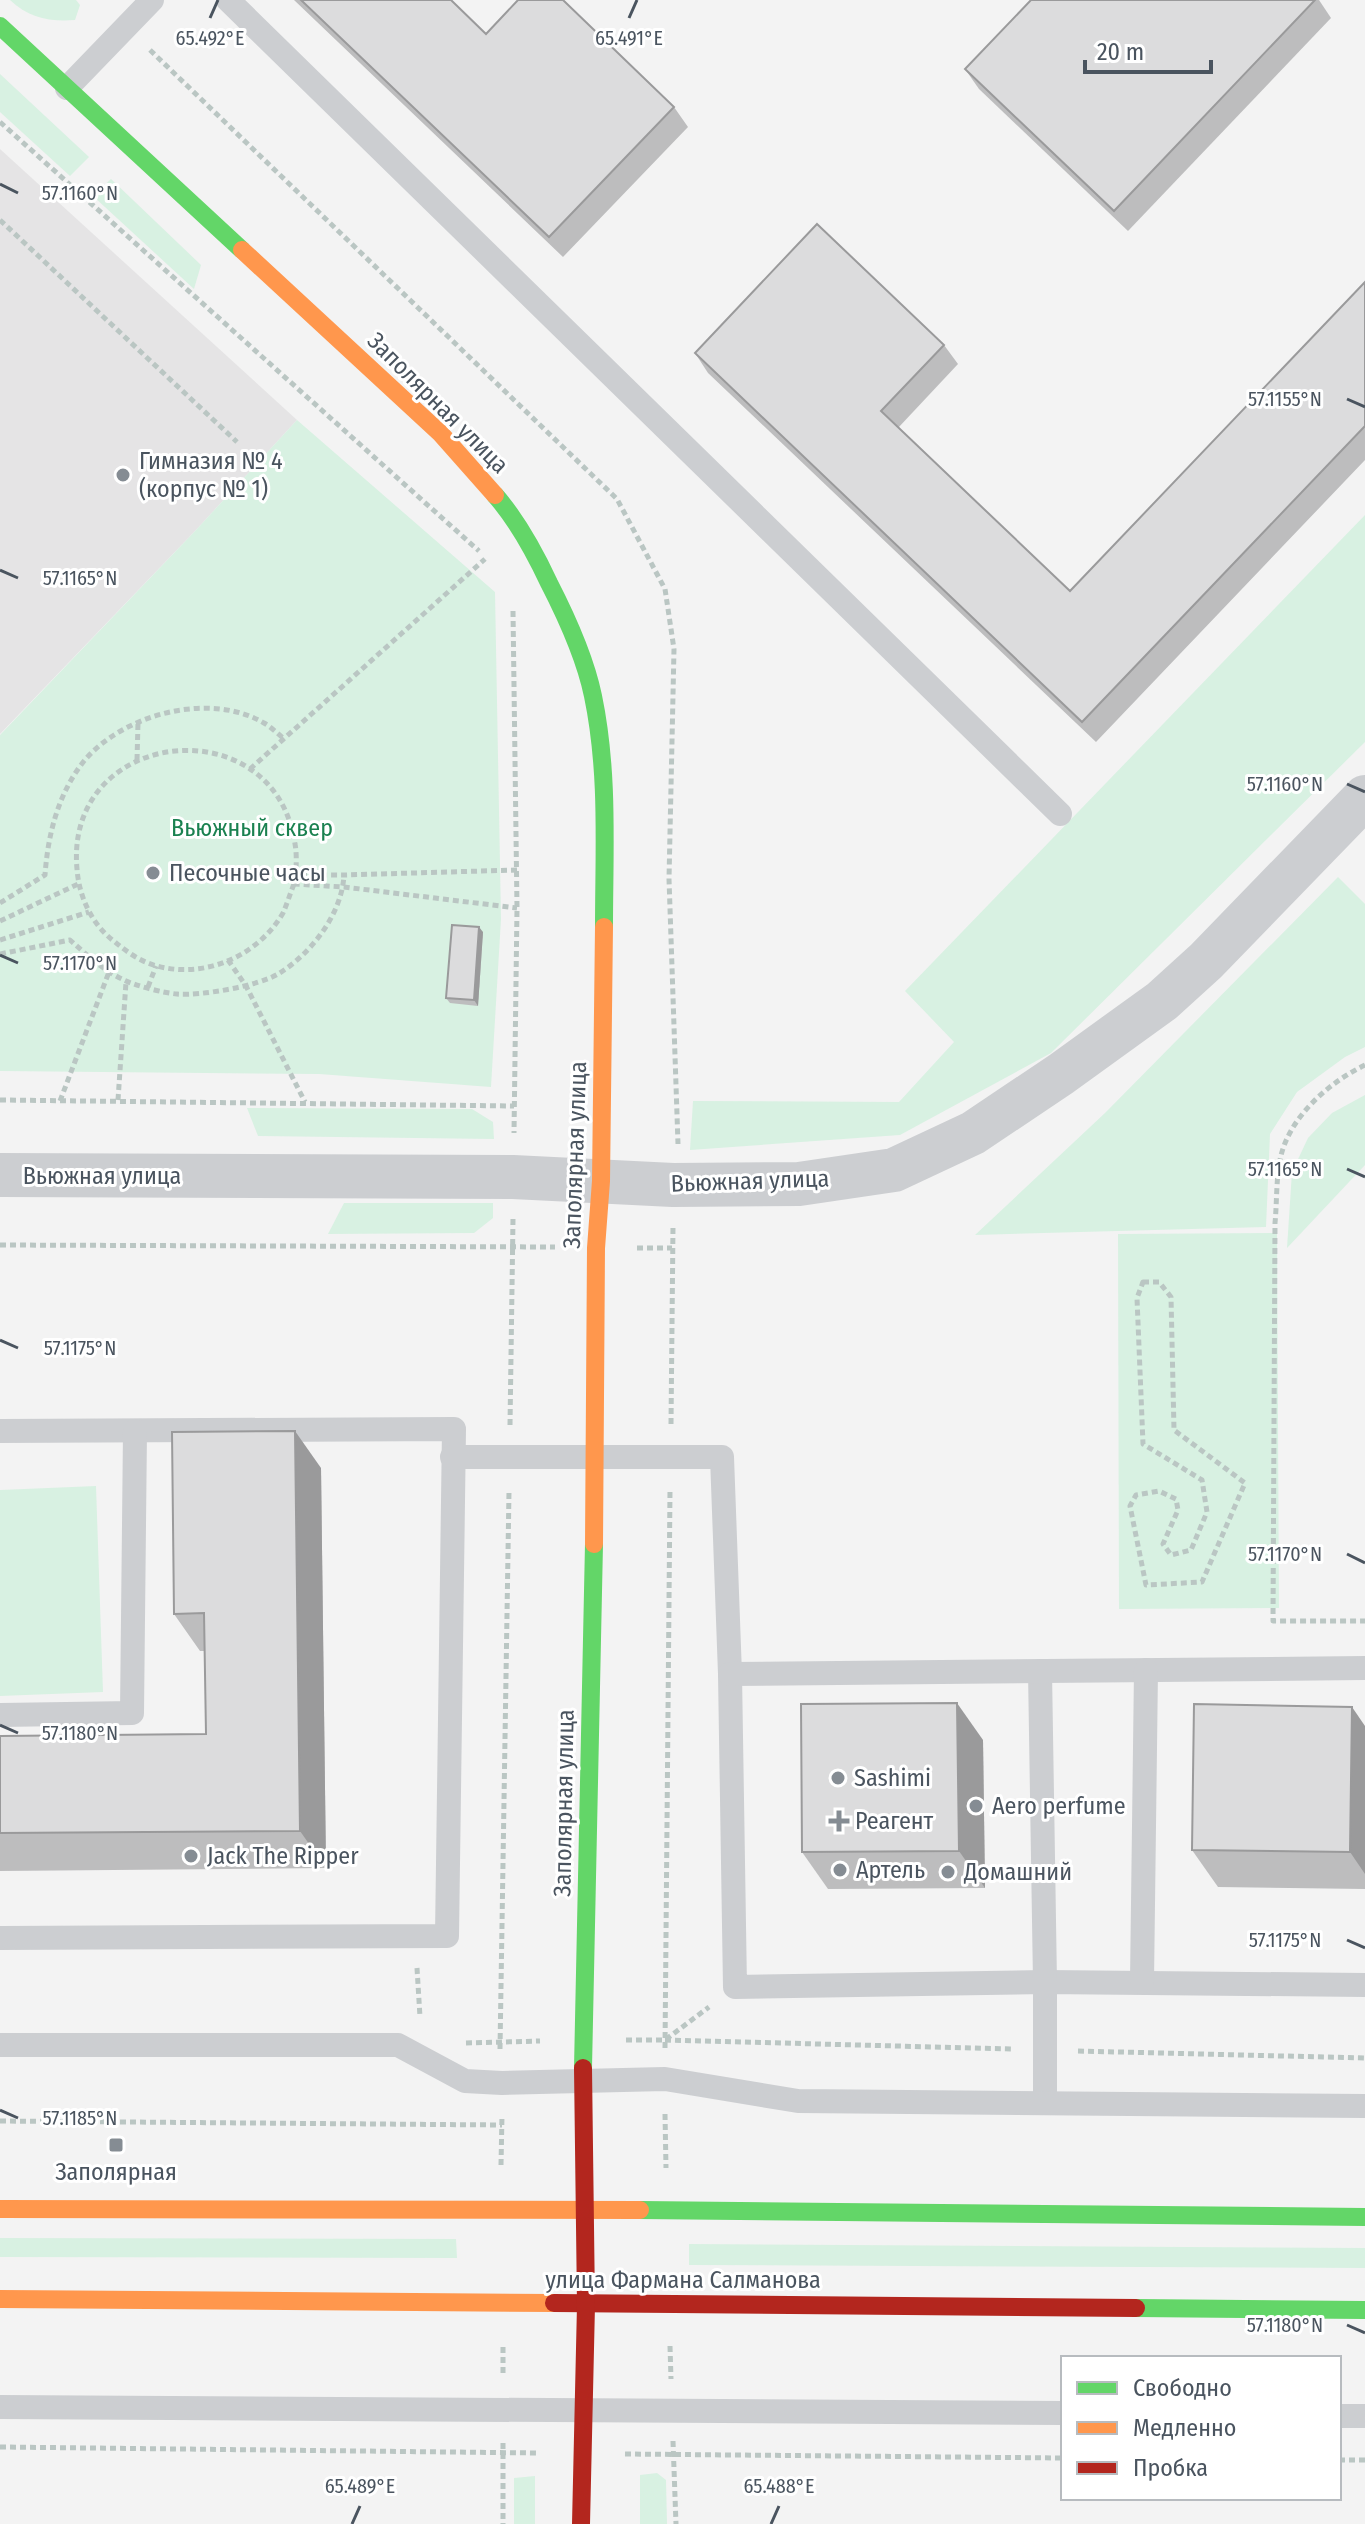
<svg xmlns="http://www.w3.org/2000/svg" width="1365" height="2524" viewBox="0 0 1365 2524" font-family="'Fira Sans Condensed',sans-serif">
  <rect width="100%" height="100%" fill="#f3f3f3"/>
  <polygon fill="#e5e4e5" points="0,149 297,420 196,530 0,734"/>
  <g fill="#d8f1e2">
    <path d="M10 0H76L80 5 75 20C50 22 29 18 10 0Z"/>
    <polygon points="0,74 89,157 70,176 0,112"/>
    <polygon points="111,179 201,265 194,289 93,196"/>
    <polygon points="297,420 495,592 501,919 491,1087 319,1074 0,1071 0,735 196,530"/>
    <polygon points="1365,515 1365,742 1051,1053 900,1135 690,1150 693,1101 899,1102 954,1042 905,991"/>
    <polygon points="1338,877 1365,904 1365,1047 1345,1057 1297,1092 1270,1134 1266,1227 975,1235 1105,1113"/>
    <polygon points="1365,1095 1365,1165 1287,1248 1292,1172 1308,1138 1332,1113"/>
    <polygon points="247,1108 472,1109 493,1122 494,1139 258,1136"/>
    <polygon points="344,1203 493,1203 493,1218 474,1233 328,1234"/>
    <polygon points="1277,1233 1279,1608 1119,1609 1118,1234"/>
    <polygon points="96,1486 103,1692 0,1696 0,1490"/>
    <polygon points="0,2238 456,2239 457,2258 0,2257"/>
    <polygon points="689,2244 1365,2248 1365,2268 689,2265"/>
    <polygon points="657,2473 666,2480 667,2524 640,2524 640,2475"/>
    <polygon points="535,2476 535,2524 514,2524 514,2478"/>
  </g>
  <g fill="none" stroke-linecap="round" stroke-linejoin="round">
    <g stroke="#bac6c3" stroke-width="5" stroke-dasharray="6 4" stroke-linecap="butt">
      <polyline points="150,50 617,499 665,589 674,649 669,879 678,1144"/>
      <polyline points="0,122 479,551"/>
      <polyline points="0,220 237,442"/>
      <polyline points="513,611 517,908 514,1133"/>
      <polyline points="137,760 138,723"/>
      <polyline points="250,769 485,559"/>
      <polyline points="517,870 344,875 296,875 294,884 344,887 517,908"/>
      <path d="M294 884C290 894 287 904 283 913 258 956 205 979 157 966 141 962 127 952 115 942 92 925 79 897 77 869 64 727 275 705 295 844 297 854 296 865 296 875"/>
      <path d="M0 903 45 875C48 834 58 794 84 761 123 714 210 691 264 723 271 727 277 733 283 738"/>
      <polyline points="0,921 78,884"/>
      <polyline points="0,940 89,912"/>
      <path d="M0 954 70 940C87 955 104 971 124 980 136 986 164 993 177 994 201 996 258 986 278 974 311 954 342 914 344 875"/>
      <polyline points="228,960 246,986 305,1102"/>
      <polyline points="148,987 156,966"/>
      <path d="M1365 1065C1328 1083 1288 1118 1280 1160 1276 1180 1277 1202 1275 1223L1273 1621H1365"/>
      <polyline points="0,1100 514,1106"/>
      <polyline points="118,1100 126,982"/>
      <polyline points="60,1101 109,972"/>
      <polyline points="0,1245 555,1247"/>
      <polyline points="637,1248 672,1248"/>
      <polygon points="1143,1282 1159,1282 1171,1297 1174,1430 1245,1483 1202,1582 1146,1585 1130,1506 1136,1495 1159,1491 1176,1499 1178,1510 1163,1544 1171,1555 1191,1550 1207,1512 1202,1480 1143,1444 1137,1298"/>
      <polyline points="671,1424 673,1226"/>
      <polyline points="510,1425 513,1219"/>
      <polyline points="417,1968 420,2017"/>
      <polyline points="626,2040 665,2040 709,2007"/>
      <polyline points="665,2040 1012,2049"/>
      <polyline points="466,2043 540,2041"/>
      <polyline points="665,2048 670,1490"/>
      <polyline points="500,2049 509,1491"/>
      <polyline points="1078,2051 1365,2058"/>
      <polyline points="665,2114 666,2168"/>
      <polyline points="0,2121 502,2125"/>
      <polyline points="501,2165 502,2115"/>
      <polyline points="670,2346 671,2379"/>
      <polyline points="503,2347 503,2377"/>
      <polyline points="673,2441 676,2524"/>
      <polyline points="503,2443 503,2524"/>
      <polyline points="0,2447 539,2453"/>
      <polyline points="625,2454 1063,2458"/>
      <polyline points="1339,2460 1365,2460"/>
    </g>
    <g stroke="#ccced1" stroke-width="24">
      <polyline points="228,0 1060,814"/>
      <polyline points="67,88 152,0"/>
      <polyline points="0,1431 454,1429 447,1936 0,1938"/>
      <polyline points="452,1457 722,1457 730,1674 735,1987 1045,1982 1365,1985"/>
      <polyline points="1040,1671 1045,1982 1045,2102"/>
      <polyline points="730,1674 1365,1668"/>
      <polyline points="0,1715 132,1713 135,1431"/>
      <polyline points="1142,1982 1146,1670"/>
      <polyline points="0,2045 398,2045 465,2081 502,2083 665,2079 798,2101 1365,2106"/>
      <polyline points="0,2407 1063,2413"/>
      <polyline points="1339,2416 1365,2416"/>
    </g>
    <polyline stroke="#ccced1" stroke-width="44" points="0,1175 513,1177 673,1185 799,1184 894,1170 973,1133 1061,1074 1162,1001 1206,961 1365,797"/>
    <g stroke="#63d668" stroke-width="18">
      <polyline points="0,26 242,250"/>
      <path d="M495 495C517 520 535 553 549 583 567 618 585 657 593 696 609 773 604 850 604 927"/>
      <polyline points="583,2068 594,1544"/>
      <polyline points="640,2210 1365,2217"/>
      <polyline points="1136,2308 1365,2310"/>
    </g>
    <g stroke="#ff974d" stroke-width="18">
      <polyline points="242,250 441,434 495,495"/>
      <polyline points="594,1544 596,1248 601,1181 604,927"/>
      <polyline points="0,2209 640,2210"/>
      <polyline points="0,2299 554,2303"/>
    </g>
    <g stroke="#b3261e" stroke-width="18">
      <polyline points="554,2303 1136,2308"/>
      <polyline points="581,2524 586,2305 583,2068"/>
    </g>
  </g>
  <g fill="#bdbdbe">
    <polygon points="294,0 451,0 486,34 674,107 688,127 563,257"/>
    <polygon points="1031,0 1319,0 1331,18 1128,231 979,89 965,69"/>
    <polygon points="1365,282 1365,460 1096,742 708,373 695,353 944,345 958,364 898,428 1070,591"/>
    <polygon points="483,932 478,1006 450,1003 446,998"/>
    <polygon points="321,1468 326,1868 0,1871 0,1736 206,1734 205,1651 200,1651 174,1614"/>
    <polygon points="1365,1726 1365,1889 1218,1887 1192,1850"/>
    <polygon points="983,1740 985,1888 828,1889 802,1852"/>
  </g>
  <g fill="#9a9a9b">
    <polygon points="479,927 483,932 478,1006 474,1000"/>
    <polygon points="295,1431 321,1468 326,1868 300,1831"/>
    <polygon points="957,1703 983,1740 985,1888 959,1851"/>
    <polygon points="1352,1707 1365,1726 1365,1874 1350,1852"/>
  </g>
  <g fill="#dcdcdd" stroke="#9a9a9b" stroke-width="2">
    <polygon points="301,0 451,0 486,34 518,0 563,0 674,107 549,237"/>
    <polygon points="1031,0 1315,0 1114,211 965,69"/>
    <polygon points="817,224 944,345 881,411 1070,591 1365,282 1365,426 1082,722 695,353"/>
    <polygon points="452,925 479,927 474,1000 446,998"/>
    <polygon points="295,1431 300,1831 0,1833 0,1736 206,1734 204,1613 174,1614 172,1432"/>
    <polygon points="957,1703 959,1851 802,1852 801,1704"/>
    <polygon points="1194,1704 1352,1707 1350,1852 1192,1850"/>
  </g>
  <path fill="none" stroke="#4a545f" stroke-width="3" d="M210 18 218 0M629 18 637 0M0 184 18 193M1347 399 1365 407M0 570 18 578M1347 784 1365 792M0 955 18 963M1347 1169 1365 1177M0 1340 18 1348M1347 1554 1365 1563M0 1725 18 1733M1347 1940 1365 1948M0 2110 18 2118M1347 2325 1365 2333M352 2524 360 2506M771 2524 779 2506"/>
  <g fill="#858c93" stroke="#fff" stroke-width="3">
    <circle cx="123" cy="475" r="8"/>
    <circle cx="153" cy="873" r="8"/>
    <circle cx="838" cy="1778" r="8"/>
    <circle cx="976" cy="1806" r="8"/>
    <path d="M835 1809h8v8h8v8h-8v8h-8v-8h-8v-8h8z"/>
    <circle cx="191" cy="1856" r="8"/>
    <circle cx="840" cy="1870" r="8"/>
    <circle cx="948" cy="1872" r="8"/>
    <rect x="108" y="2137" width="16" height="16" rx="4"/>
  </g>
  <g text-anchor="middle" stroke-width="6" stroke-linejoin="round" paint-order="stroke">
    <g font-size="24" fill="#4a545f" stroke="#fff">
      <text transform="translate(438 403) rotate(45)" y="8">Заполярная улица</text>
      <text transform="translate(575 1155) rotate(-88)" y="8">Заполярная улица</text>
      <text x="102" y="1184">Вьюжная улица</text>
      <text transform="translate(750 1181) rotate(-2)" y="8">Вьюжная улица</text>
      <text transform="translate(564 1803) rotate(-89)" y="8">Заполярная улица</text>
      <text x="683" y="2288">улица Фармана Салманова</text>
    </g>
    <g font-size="24" fill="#4a545f" stroke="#fff" text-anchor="start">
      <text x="139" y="469">Гимназия № 4<tspan x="139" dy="28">(корпус № 1)</tspan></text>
      <text x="169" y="881">Песочные часы</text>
      <text x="854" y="1786">Sashimi</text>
      <text x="992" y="1814">Aero perfume</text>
      <text x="855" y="1829">Реагент</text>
      <text x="207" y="1864">Jack The Ripper</text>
      <text x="856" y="1878">Артель</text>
      <text x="964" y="1880">Домашний</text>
      <text x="116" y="2180" text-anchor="middle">Заполярная</text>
    </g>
    <g font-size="24" fill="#1a8150" stroke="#fff">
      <text x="252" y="836">Вьюжный сквер</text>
    </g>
  </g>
  <g font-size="20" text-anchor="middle" fill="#4a545f" stroke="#fff" stroke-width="6" stroke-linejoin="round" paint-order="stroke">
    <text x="210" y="45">65.492°E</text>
    <text x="629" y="45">65.491°E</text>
    <text x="80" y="200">57.1160°N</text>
    <text x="1285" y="406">57.1155°N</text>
    <text x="80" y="585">57.1165°N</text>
    <text x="1285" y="791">57.1160°N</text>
    <text x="80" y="970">57.1170°N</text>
    <text x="1285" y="1176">57.1165°N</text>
    <text x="80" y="1355">57.1175°N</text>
    <text x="1285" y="1561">57.1170°N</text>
    <text x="80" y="1740">57.1180°N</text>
    <text x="1285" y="1947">57.1175°N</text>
    <text x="80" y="2125">57.1185°N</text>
    <text x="1285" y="2332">57.1180°N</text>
    <text x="360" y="2493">65.489°E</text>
    <text x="779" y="2493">65.488°E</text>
  </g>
  <rect x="1061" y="2356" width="280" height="144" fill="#ffffff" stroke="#b7bbbf" stroke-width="2"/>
  <rect x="1077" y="2382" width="40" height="12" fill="#63d668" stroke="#b7bbbf" stroke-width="2"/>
  <text x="1133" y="2396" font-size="24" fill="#4a545f">Свободно</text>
  <rect x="1077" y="2422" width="40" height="12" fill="#ff974d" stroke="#b7bbbf" stroke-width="2"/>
  <text x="1133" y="2436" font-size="24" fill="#4a545f">Медленно</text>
  <rect x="1077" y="2462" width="40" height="12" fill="#b3261e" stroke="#b7bbbf" stroke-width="2"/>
  <text x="1133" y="2476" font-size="24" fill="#4a545f">Пробка</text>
  <path d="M1085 60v12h126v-12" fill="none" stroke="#4a545f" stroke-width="4"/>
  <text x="1097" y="60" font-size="24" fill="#4a545f" stroke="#ffffff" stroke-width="6" paint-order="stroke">20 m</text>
</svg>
